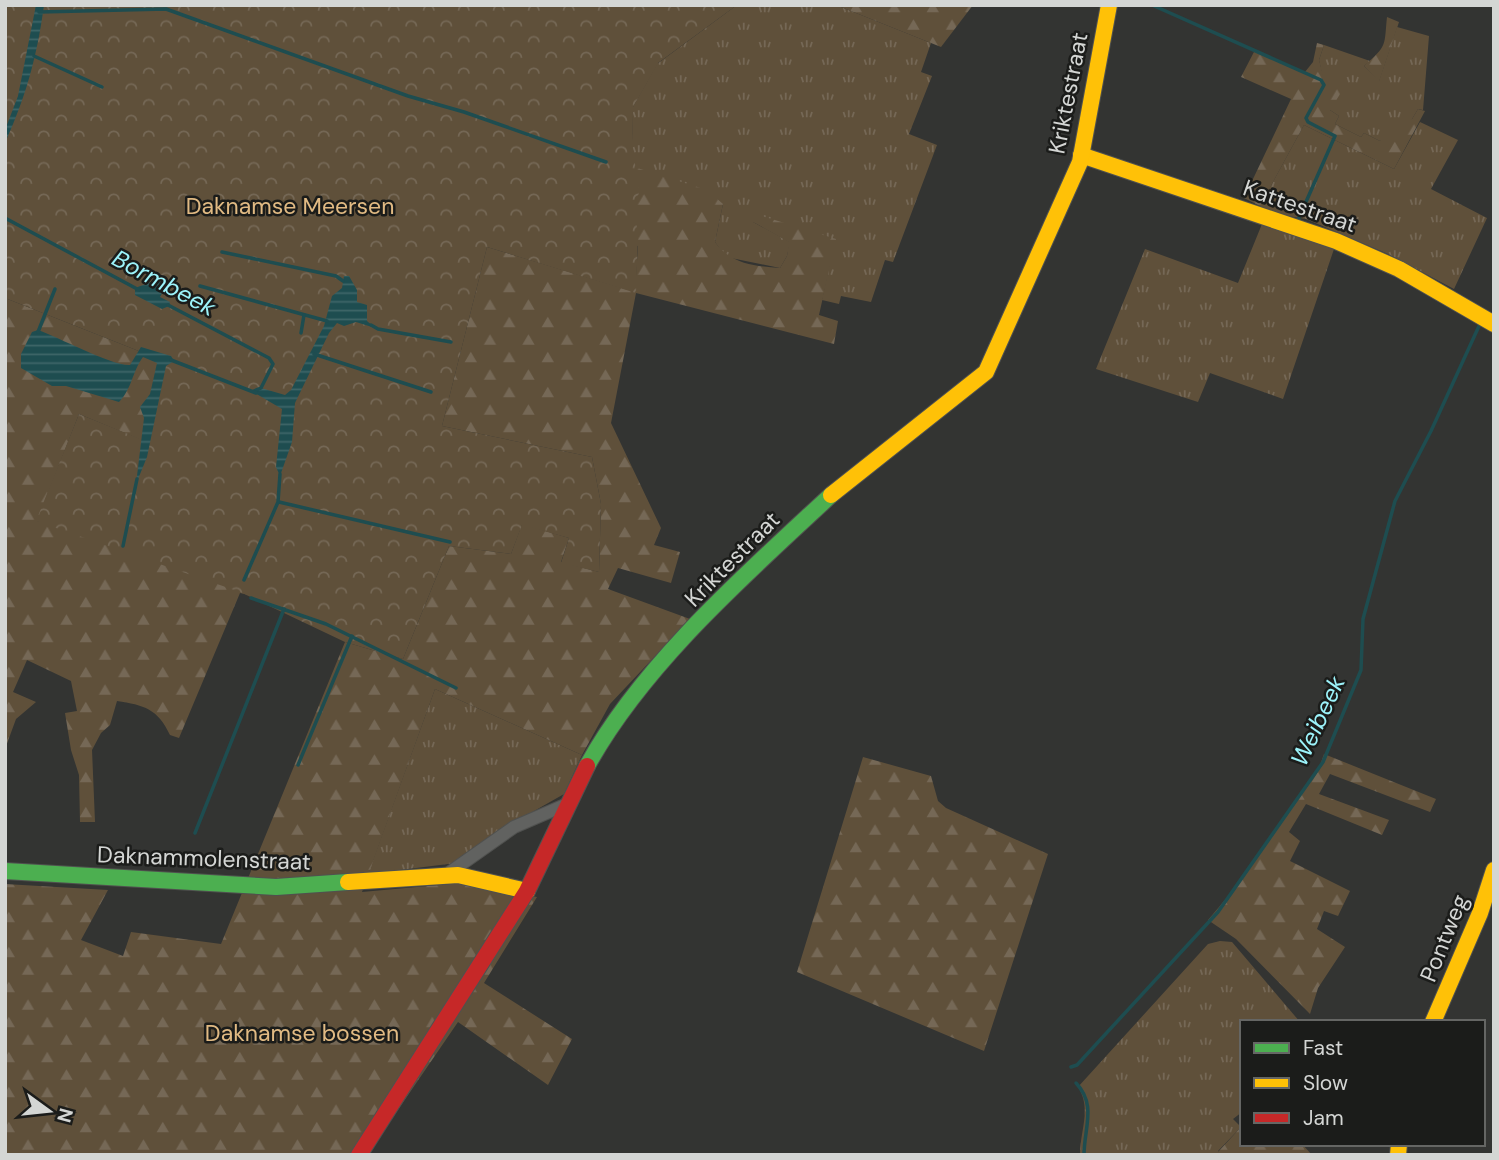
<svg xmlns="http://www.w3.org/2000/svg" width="1499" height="1160" viewBox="0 0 1499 1160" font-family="'DM Sans',sans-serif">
  <defs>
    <pattern id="grass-tufts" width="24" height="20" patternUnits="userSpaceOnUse" patternTransform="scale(1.75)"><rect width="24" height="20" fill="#5f503a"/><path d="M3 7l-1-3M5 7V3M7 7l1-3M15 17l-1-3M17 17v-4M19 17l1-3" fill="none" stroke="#756856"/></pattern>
    <pattern id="forest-firs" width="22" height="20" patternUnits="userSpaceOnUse" patternTransform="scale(1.75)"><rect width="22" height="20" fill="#5f503a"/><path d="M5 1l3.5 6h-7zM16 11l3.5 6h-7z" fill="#756856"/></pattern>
    <pattern id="park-crowns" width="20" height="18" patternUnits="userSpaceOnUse" patternTransform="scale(1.75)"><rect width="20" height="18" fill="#5f503a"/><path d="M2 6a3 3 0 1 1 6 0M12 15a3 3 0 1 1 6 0" fill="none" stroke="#756856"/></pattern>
    <pattern id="water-rules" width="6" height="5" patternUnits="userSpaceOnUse" patternTransform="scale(1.75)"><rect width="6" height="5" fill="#1e4d50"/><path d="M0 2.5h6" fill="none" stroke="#3e6668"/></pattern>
  </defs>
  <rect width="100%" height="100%" fill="#333432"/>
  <g fill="url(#grass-tufts)">
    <polygon points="737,5 836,5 931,43 921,72 932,76 909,134 937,145 893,262 885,260 871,302 841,296 839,304 822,300 835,239 753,222 790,242 787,256 780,268 726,257 715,242 723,204 638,236 199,8 632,141 633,107 657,64"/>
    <polygon points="1397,27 1429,36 1423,110 1418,109 1412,119 1380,141 1364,133 1361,137 1335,124 1339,116 1330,110 1319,60 1324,45 1370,61 1364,66 1379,81"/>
    <polygon points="1420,122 1458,140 1431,189 1487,218 1454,289 1388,254 1306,219 1257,211 1304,125 1394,169"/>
    <polygon points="1262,224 1334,249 1283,399 1210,373 1198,402 1096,369 1145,249 1238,283"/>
    <polygon points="435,689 582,755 564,794 513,823 456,863 368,874"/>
    <path d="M1220 941 1232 942 1300 1022H1242V1112L1233 1119 1241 1127 1218 1151 1221 1155H1080C1080 1130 1092 1109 1078 1087L1208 944Z"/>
  </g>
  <g fill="url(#forest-firs)" fill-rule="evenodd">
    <path d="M172 5H631L615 40 616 55H646L658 63 633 107 632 142 280 9 229 7V12L199 8 193 16 415 96 472 106 477 120 465 126 419 111 402 155 637 236 634 205 639 192 634 167 707 190 723 204 715 242C731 264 753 266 780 268L787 256 789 242 753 222 752 213 836 239 819 315 838 321 834 344 636 293 611 423 661 528 654 545 680 552 671 583 618 568 608 589 690 619 610 704 582 755 435 689 362 892 461 883 537 897 484 983 572 1039 548 1085 458 1022 367 1155H5V884L108 890 81 940 123 956 131 932 221 944 345 642 403 659 449 546 511 554 522 524 569 538 561 562 599 572 601 504 592 457 442 426 487 247 635 292 638 246 387 172 223 117 46 36 52 29 112 50 219 99 238 46 138 13 39 14 38 17 5 18V12ZM250 50 399 107 383 155 234 106Z"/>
    <polygon points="836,5 973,5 941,47"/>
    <path d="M1387 17 1399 22 1379 82 1364 66C1388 45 1384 46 1387 17Z"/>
    <polygon points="1317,43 1324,45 1319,60 1323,75 1347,83 1330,110 1339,116 1335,124 1361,137 1364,133 1380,141 1393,122 1412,119 1418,109 1425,111 1394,169 1304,125 1260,206 1244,198 1291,99 1241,77 1255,50 1305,72 1313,62"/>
    <path d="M5 298 164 361 144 441 79 414 37 521 242 571 249 595 240 593 179 738 170 735C158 709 144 705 117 701L110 725 101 733 92 750 95 822H80L79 775 71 750 65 713 77 711 71 681 27 660 13 692 36 702 16 719 5 749Z"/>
    <polygon points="1324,754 1436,799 1430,812 1330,774 1319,794 1389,820 1382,835 1306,804 1289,832 1300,841 1290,861 1350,891 1338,916 1324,911 1317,929 1345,947 1318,988 1310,1014 1236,939 1208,920 1230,894 1318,771"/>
    <polygon points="863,757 931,776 938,801 946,808 1048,854 984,1051 797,972"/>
    <polygon points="1241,1127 1242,1144 1302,1144 1312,1155 1221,1155 1218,1152"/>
  </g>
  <polygon fill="url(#park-crowns)" points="5,5 737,5 658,63 633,107 632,142 639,193 634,205 638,236 636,293 487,247 442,426 592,457 601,504 599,572 561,563 569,538 522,525 511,554 449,546 403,659 345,642 240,592 36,521 79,414 143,440 164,361 5,298"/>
  <g fill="url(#water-rules)">
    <path d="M36 5H44C37 57 26 96 5 143V130L18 96Z"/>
    <polygon points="344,276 349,276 357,290 357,302 367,305 367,321 375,328 356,322 344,326 337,323 329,333 295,403 292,442 280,476 276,467 282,409 253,392 261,388 285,395 291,390 324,326 332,296 342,288"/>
    <polygon points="151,282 162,282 166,287 160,297 170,302 169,306 162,309 135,295 135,288"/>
    <path d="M38 330C58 337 112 366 130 365L141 347 171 356 174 361 166 366 147 457 136 484 144 418 140 407 150 394 157 363 143 357C132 372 132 389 119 402L66 386H52L21 368V354L32 332Z"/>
  </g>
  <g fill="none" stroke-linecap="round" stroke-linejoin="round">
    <g stroke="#1e4d50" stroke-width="3.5">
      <polyline points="1152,5 1321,80 1324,85 1306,118 1308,122 1335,136 1298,220"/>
      <polyline points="39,12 166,9 408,96 464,112 606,162"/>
      <polyline points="34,56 102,87"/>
      <polyline points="5,218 139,290"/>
      <polyline points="222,252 336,276 343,281"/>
      <polyline points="200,286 327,321"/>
      <polyline points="168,305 269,358 273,364 261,388 254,391"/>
      <polyline points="371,325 378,329 451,342"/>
      <polyline points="38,332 55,289"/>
      <polyline points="301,333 304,315"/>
      <polyline points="314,354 431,392"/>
      <polyline points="171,360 256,393"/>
      <polyline points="279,502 450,542"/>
      <polyline points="123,546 137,479"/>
      <polyline points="244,580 278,502 280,474"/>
      <polyline points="251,598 326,624 456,688"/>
      <polyline points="298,765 352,636"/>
      <polyline points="195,833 284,609"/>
      <polyline points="1071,1067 1077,1065 1218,912 1323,762 1361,670 1363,619 1395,501 1431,431 1479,326"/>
      <path d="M1076 1083C1097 1105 1084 1128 1084 1155"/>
    </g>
    <defs>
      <polyline id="street" points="446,875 514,827 565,805"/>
      <g id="fast">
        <path d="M587 766C643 664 746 574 831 495"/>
        <polyline points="5,871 276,887 348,882"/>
      </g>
      <g id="slow">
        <polyline points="1081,155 1336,241 1399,269 1494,324"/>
        <polyline points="831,495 986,372 1080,162 1109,5"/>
        <polyline points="348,882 458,875 527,891"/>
        <polyline points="1433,1022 1480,913 1494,870"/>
        <polyline points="1398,1155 1399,1144"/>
      </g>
      <polyline id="jam" points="359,1155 527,891 587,766"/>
    </defs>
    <use href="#street" stroke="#50514f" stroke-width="14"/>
    <use href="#fast" stroke="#50514f" stroke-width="18"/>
    <use href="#slow" stroke="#50514f" stroke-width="18"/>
    <use href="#jam" stroke="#50514f" stroke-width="18"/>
    <use href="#street" stroke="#616260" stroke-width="12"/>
    <use href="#fast" stroke="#4caf50" stroke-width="16"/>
    <use href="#slow" stroke="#ffc107" stroke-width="16"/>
    <use href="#jam" stroke="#c62828" stroke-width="16"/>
  </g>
  <g text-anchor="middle" stroke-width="5" stroke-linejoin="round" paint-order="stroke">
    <g font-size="23" fill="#d4d6d4" stroke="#1b1c1a">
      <text transform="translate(1068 93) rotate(-79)" y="8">Kriktestraat</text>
      <text transform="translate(1300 206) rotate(19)" y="8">Kattestraat</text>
      <text transform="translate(732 559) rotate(-45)" y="8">Kriktestraat</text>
      <text transform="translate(204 858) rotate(2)" y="8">Daknammolenstraat</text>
      <text transform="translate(1444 938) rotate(-68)" y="8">Pontweg</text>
    </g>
    <g font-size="23" fill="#e1ba83" stroke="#1b1c1a">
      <text x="290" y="214">Daknamse Meersen</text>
      <text x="302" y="1041">Daknamse bossen</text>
    </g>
    <g font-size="24" font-style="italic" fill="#9cf3fa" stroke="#1b1c1a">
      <text transform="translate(164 283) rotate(28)" y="8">Bormbeek</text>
      <text transform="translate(1318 721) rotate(-65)" y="8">Weibeek</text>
    </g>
  </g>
  <rect width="1499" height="1160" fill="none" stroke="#d4d6d4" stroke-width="14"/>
  <rect x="1240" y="1020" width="245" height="126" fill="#1b1c1a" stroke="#656664" stroke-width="2"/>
  <rect x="1254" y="1043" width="35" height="10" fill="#4caf50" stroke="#656664" stroke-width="2"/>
  <text x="1303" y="1055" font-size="21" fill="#d4d6d4">Fast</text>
  <rect x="1254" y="1078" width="35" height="10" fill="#ffc107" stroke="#656664" stroke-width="2"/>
  <text x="1303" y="1090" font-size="21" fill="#d4d6d4">Slow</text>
  <rect x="1254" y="1113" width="35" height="10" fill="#c62828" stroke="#656664" stroke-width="2"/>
  <text x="1303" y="1125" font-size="21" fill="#d4d6d4">Jam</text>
  <g transform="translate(49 1111) rotate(105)" stroke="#1b1c1a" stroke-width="5" paint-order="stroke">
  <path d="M0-5L12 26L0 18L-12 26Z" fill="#d4d6d4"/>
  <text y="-10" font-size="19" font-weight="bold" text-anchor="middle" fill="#d4d6d4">N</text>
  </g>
</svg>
